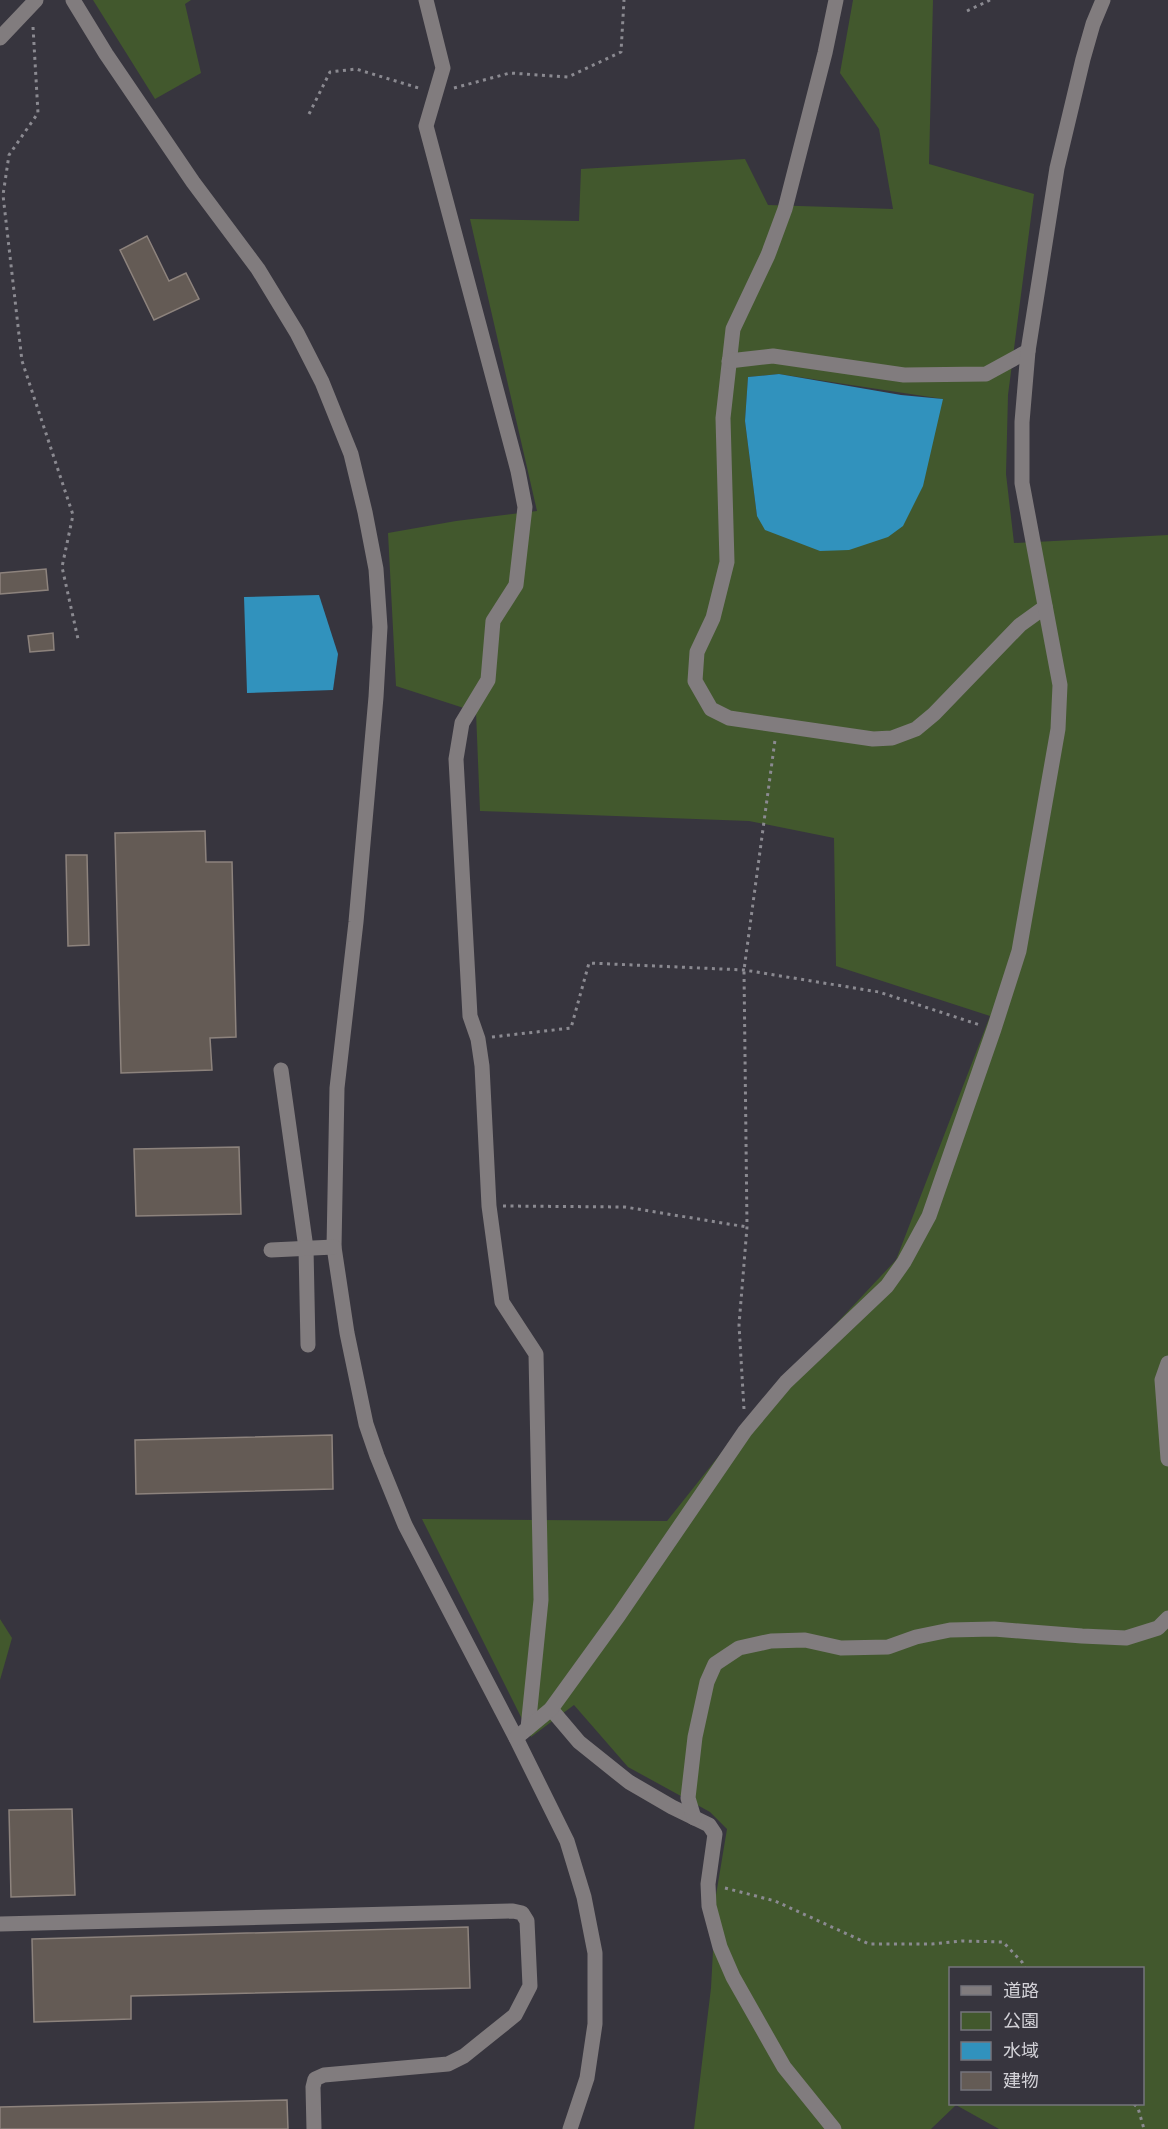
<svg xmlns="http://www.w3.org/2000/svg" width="1168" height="2129" viewBox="0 0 1168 2129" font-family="'Fira Sans Condensed','Noto Sans JP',sans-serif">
  <rect width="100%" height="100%" fill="#37353e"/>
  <g fill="#42582d" fill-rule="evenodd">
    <polygon points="93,0 191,0 185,4 201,73 155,99"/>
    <path d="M853 0H933L929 164 1034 194 1008 395 1006 474 1014 543 1168 535V2129H999L956 2105 931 2129H694L711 1988 716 1895 727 1829 710 1812 628 1767 574 1705 531 1737 422 1519 667 1521 757 1408 896 1260 990 1016 836 966 834 838 749 821 480 811 476 712 396 686 388 533 456 521 537 511 470 219 579 221 581 169 745 159 768 205 893 209 879 129 840 73ZM779 374 943 399 757 516 745 421 748 377ZM950 1968H1142V2104H950Z"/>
    <polygon points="0,1619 12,1638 0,1680"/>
  </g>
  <g fill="#3192bd">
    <polygon points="779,374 901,395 943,399 923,486 903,526 888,537 849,550 820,551 765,530 757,516 745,421 748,377"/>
    <polygon points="319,595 338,654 333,690 247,693 244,597"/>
  </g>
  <g fill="#645b55" stroke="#8d837d" stroke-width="1.5">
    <polygon points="147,236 169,281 186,273 199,299 154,320 120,250"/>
    <polygon points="46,569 48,590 0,594 0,573"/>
    <polygon points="53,633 54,650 30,652 28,636"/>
    <polygon points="205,831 206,862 232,862 236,1037 210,1038 212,1070 121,1073 115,833"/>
    <polygon points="66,855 87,855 89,945 68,946"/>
    <polygon points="239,1147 241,1214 136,1216 134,1149"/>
    <polygon points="332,1435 333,1489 136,1494 135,1440"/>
    <polygon points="72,1809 75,1895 11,1897 9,1810"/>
    <polygon points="468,1927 470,1988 131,1996 131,2019 34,2022 32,1939"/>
    <polygon points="287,2100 288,2129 0,2129 0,2107"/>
  </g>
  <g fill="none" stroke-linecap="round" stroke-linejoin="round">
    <g stroke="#8b8a91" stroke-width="3" stroke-dasharray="3 4.5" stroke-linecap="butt">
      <polyline points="967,11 990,0"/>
      <polyline points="33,27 38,113 9,155 3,195 22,361 73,515 62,567 78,639"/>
      <polyline points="454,88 510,73 568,77 621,52 624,0"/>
      <polyline points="309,114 330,72 356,69 422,89"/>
      <polyline points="492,1037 571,1028 589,963 744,970 879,992 980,1025"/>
      <polyline points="503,1206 625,1207 747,1227"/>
      <polyline points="744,1409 739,1325 747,1227 744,970 775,740"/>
      <polyline points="725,1888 775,1901 869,1944 932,1944 962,1941 1003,1942 1022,1962 1025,1968"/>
      <polyline points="1134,2104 1138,2108 1144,2129"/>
    </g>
    <g stroke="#817c7e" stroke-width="15">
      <polyline points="73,0 106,54 193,182 258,269 297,333 322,382 351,454 365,512 376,569 380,627 376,697 356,922 337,1088 334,1247 347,1333 366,1424 377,1456 405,1525 516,1738 567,1841 584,1897 595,1953 595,2024 587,2078 570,2129"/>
      <polyline points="426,0 443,68 426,126 518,471 525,507 516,585 493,621 488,680 462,723 456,759 470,1016 478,1039 482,1066 489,1206 502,1302 536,1354 541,1600 528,1728"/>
      <polyline points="836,0 825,53 785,209 768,255 733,329 723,418 727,562 713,618 697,652 695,681 711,709 729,718 873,739 892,738 916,729 934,714 1020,625 1045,607"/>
      <polyline points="0,38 36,0"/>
      <polyline points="729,361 773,356 904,375 986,374 1028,351"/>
      <polyline points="281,1070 306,1248 308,1345"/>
      <polyline points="271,1250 334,1247"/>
      <polyline points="1168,1363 1162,1380 1168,1459"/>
      <polyline points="551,1709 579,1742 629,1782 672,1807 709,1825 715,1834 708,1884 709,1906 720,1947 733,1977 784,2067 834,2129"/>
      <polyline points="516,1738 551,1709 619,1615 745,1431 786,1382 887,1286 904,1262 929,1216 994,1029 1019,951 1058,729 1060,685 1022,483 1022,422 1028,351 1057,168 1083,59 1093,24 1103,0"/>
      <polyline points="694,1818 688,1798 695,1737 707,1682 715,1664 739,1648 771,1641 805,1640 841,1648 888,1647 916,1637 950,1630 994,1629 1082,1636 1126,1638 1158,1628 1168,1618"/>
      <polyline points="0,1924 513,1911 522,1913 527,1921 530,1986 515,2015 464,2056 448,2064 324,2075 315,2079 313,2087 314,2129"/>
    </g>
  </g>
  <rect x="949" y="1967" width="195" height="138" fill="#37353e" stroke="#75747c" stroke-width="1.5"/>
  <rect x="961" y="1986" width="30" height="9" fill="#817c7e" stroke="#75747c" stroke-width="1.5"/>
  <text x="1003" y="1997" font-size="18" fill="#d3d2d8">道路</text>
  <rect x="961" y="2012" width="30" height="18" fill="#42582d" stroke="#75747c" stroke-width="1.5"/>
  <text x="1003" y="2027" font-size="18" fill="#d3d2d8">公園</text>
  <rect x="961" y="2042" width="30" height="18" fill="#3192bd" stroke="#75747c" stroke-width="1.5"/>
  <text x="1003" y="2057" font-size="18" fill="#d3d2d8">水域</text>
  <rect x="961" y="2072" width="30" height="18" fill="#645b55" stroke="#75747c" stroke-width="1.5"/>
  <text x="1003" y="2087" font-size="18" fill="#d3d2d8">建物</text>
</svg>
